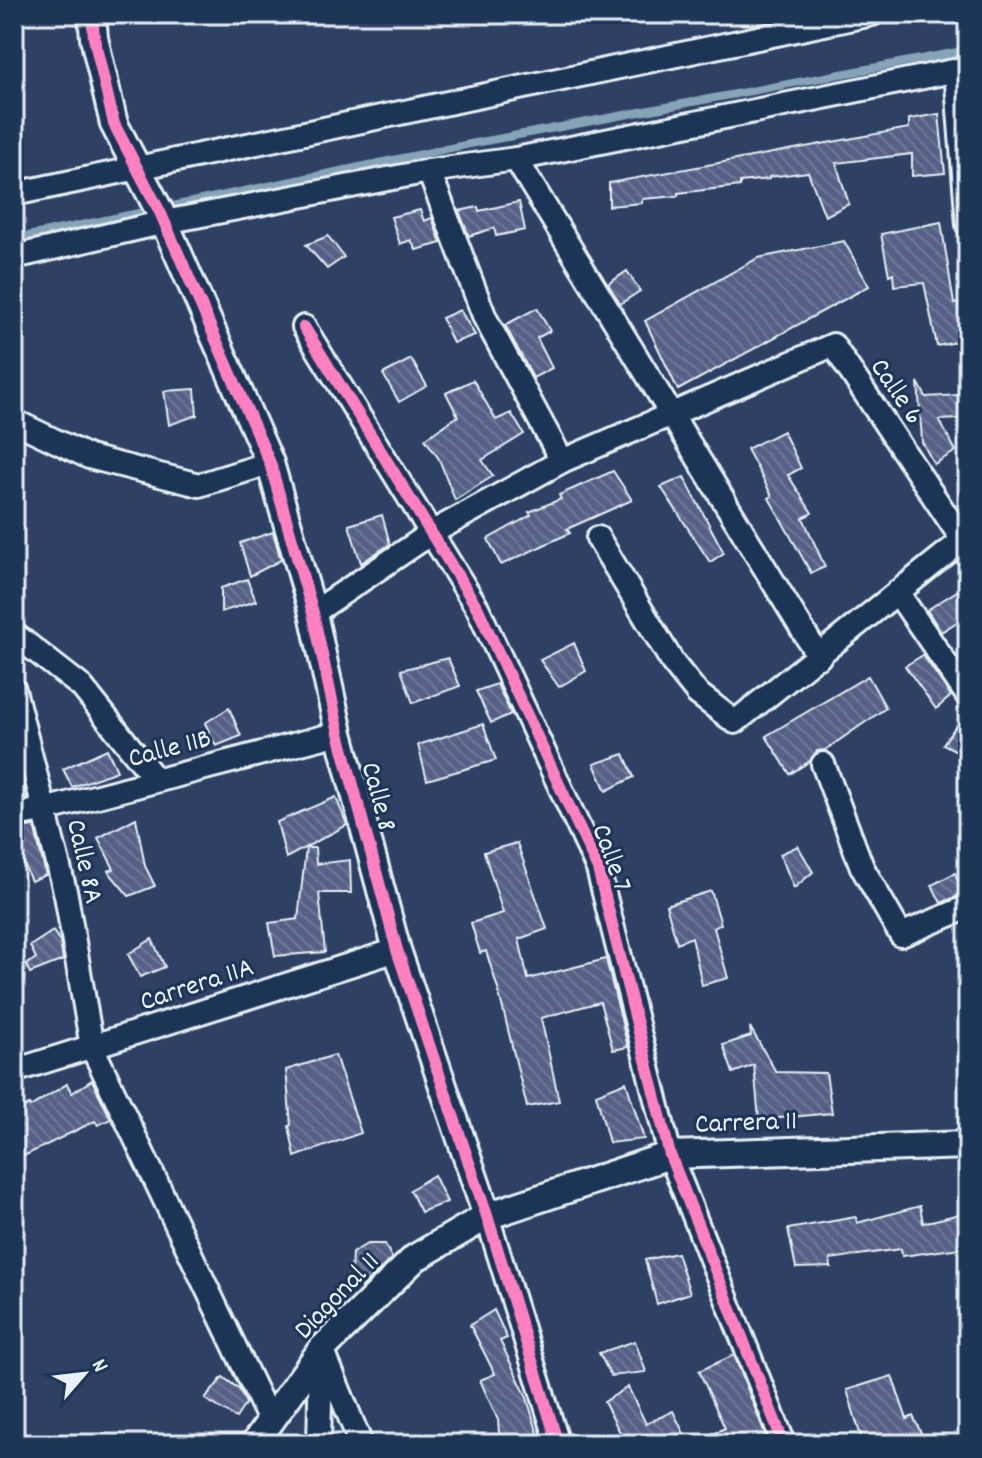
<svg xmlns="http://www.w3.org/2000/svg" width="982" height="1458" viewBox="0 0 982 1458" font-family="Dekko,sans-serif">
  <defs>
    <pattern id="building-back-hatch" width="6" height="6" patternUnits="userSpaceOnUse" patternTransform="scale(2)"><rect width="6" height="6" fill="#576186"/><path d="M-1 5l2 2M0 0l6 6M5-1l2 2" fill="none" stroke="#6f7898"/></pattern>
  </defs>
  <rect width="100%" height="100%" fill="#2e4164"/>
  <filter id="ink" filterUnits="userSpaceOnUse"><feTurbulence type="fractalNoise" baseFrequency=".0125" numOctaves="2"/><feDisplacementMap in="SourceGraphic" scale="16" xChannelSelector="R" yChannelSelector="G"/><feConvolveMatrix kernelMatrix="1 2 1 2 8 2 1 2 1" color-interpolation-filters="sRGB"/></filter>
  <g filter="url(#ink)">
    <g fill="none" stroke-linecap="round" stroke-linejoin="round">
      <polyline stroke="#87a3b8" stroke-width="8" points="14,239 465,145 968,50"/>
    </g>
    <g fill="url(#building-back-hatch)" stroke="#e8f1f8" stroke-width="2">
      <polygon points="939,114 945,173 912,176 912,154 836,163 849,204 825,216 808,172 769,177 769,179 740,182 740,186 678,193 678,196 642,199 642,203 609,206 609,183 909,128 909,119"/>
      <polygon points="519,202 525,230 496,236 494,228 469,236 459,211 478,207 479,211"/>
      <polygon points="420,210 424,221 432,218 441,243 416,250 411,240 400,244 391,217"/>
      <polygon points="941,222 954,304 958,303 966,340 937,346 924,283 894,286 893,273 889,275 881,234"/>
      <polygon points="328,236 344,257 327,269 306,245"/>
      <polygon points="844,241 869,286 678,390 645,321 758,258"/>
      <polygon points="627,271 640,291 620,304 608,284"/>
      <polygon points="537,308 550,331 537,338 552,368 533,378 505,325"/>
      <polygon points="460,310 475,335 453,343 442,318"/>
      <polygon points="411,359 427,386 399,402 383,374"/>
      <polygon points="473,380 496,420 511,413 524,434 482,460 493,476 455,500 439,459 425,439 458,416 446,393"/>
      <polygon points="918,382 926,397 959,395 960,419 939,420 956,451 934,464 922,442"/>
      <polygon points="195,389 197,415 169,425 164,391"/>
      <polygon points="783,431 801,468 788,475 812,513 803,518 825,567 811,573 769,498 772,496 747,449"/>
      <polygon points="613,471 632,500 567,529 570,533 501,565 488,539 531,515 529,512 561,499 559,495"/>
      <polygon points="684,477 724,553 710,562 661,487"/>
      <polygon points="382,515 390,544 361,563 349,525"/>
      <polygon points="273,532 281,560 250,576 240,543"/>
      <polygon points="247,579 256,601 221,612 221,588"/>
      <polygon points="968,584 968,615 941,632 927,610"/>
      <polygon points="574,643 586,671 559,687 540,660"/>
      <polygon points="923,655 951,696 936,709 905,666"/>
      <polygon points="448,658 460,686 413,703 401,670"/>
      <polygon points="868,676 886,708 825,750 817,751 810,761 790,774 766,736"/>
      <polygon points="497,684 511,714 491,723 476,691"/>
      <polygon points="229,708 241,736 216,746 205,723"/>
      <polygon points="483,724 496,760 427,780 418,745"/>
      <polygon points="956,726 968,735 968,757 943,744"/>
      <polygon points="107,749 117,771 72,787 63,769"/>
      <polygon points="14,750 27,799 14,801"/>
      <polygon points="624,754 634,777 606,791 594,764"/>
      <polygon points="336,797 347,825 286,858 277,822"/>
      <polygon points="136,818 145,866 155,886 129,896 108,871 114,869 98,838"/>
      <polygon points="34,826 46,875 31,881 14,842 14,829"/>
      <polygon points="517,843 547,929 519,939 528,979 606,959 628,1047 613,1050 600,1002 541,1018 559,1101 527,1107 498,989 486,951 480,953 471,923 503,913 484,852"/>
      <polygon points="798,846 813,872 794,888 780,854"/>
      <polygon points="306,848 315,848 316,864 350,860 351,893 319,893 325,952 275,956 269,923 298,919"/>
      <polygon points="955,873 963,894 941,903 932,885"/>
      <polygon points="711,891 721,924 714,928 728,978 702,985 692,937 677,943 666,905"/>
      <polygon points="53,931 60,942 63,960 30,973 26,965 36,958 30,946"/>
      <polygon points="152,939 165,967 140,977 128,954"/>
      <polygon points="750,1027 776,1072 826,1073 832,1113 759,1120 754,1065 733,1073 723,1045 751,1036"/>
      <polygon points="335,1055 361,1133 295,1157 289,1126 291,1125 286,1070"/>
      <polygon points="92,1080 111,1119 98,1125 95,1121 24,1156 14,1137 14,1114 29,1105 30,1107 67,1084 72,1093"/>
      <polygon points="626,1082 644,1139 609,1143 596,1094"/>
      <polygon points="434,1175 447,1202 421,1212 410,1190"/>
      <polygon points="920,1206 923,1223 968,1212 968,1247 902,1256 901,1249 830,1259 831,1267 796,1268 788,1229 856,1217 857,1223"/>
      <polygon points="367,1244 385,1244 392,1258 361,1288 351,1271 352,1253"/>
      <polygon points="677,1253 690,1293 657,1304 645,1260"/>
      <polygon points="494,1310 507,1338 500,1341 526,1395 541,1444 500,1444 498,1420 480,1380 495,1374 470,1325"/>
      <polygon points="635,1341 646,1372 611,1376 599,1353"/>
      <polygon points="734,1355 769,1444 690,1444 725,1428 699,1371"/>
      <polygon points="892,1376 907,1419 913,1416 926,1444 863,1444 847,1390"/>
      <polygon points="223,1377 239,1389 246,1403 236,1418 205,1399"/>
      <polygon points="628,1387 646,1424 673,1411 689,1444 605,1444 622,1436 604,1402"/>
    </g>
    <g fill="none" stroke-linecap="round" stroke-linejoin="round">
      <defs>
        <g id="minor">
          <polyline points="956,71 968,225"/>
          <polyline points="516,159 819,657"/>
          <polyline points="429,171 485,318 562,461"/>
          <polyline points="14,194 872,14"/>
          <polyline points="14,257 165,222 429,171 516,159 968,68"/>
          <polyline points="304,327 478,609 598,869 670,1155 784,1444"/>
          <polyline points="14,421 89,457 199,485 270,463"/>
          <polyline points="598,538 673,663 697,693 735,722 968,536"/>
          <polyline points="897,592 968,696"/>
          <polyline points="313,613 433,532 562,461 833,345 968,548"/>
          <polyline points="14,634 82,687 156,780"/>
          <polyline points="14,690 66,895 92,1047 270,1421"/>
          <polyline points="823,764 862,867 901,935 968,907"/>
          <polyline points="14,815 44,810 339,733"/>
          <polyline points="14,1071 397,950"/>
          <polyline points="487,1216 558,1444"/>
          <polyline points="322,1349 361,1444"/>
          <polyline points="319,1444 321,1358"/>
        </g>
        <g id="tertiary">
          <polyline points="92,14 94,38 114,124 160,212 270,463 313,613 339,733 397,950 487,1216"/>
          <polyline points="254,1444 322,1349 415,1258 487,1216 670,1155 968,1145"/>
        </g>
      </defs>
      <use href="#minor" stroke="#e8f1f8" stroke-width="28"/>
      <use href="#tertiary" stroke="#e8f1f8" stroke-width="32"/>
      <use href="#minor" stroke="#1d3557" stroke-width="22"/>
      <use href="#tertiary" stroke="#1d3557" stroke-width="26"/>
      <defs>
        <g id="cycleway">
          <polyline points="92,14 94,38 114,124 160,212 270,463 313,613 339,733 397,950 487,1216 558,1444"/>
          <polyline points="304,327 478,609 598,869 670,1155 784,1444"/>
        </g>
      </defs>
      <use href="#cycleway" stroke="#1d3557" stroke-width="17"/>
      <use href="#cycleway" stroke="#ff80c0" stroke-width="12"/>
    </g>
  </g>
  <g text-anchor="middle" stroke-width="6" stroke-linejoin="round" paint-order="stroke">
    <g font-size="28" fill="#e8f1f8" stroke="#1d3557">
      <text transform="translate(899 390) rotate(56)" y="10">Calle 6</text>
      <text transform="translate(169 746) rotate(-15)" y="10">Calle 11B</text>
      <text transform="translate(381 796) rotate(75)" y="10">Calle 8</text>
      <text transform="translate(614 857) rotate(70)" y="10">Calle 7</text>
      <text transform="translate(87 861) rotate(77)" y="10">Calle 8A</text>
      <text transform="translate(196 982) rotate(-18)" y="10">Carrera 11A</text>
      <text transform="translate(746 1120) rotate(-2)" y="10">Carrera 11</text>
      <text transform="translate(335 1294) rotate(-46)" y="10">Diagonal 11</text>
    </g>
  </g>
  <rect width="982" height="1458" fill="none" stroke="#1d3557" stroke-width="48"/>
  <rect x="24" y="24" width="934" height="1410" fill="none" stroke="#e8f1f8" stroke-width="3" filter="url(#ink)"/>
  <g transform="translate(84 1374) rotate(62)" stroke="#1d3557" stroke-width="6" paint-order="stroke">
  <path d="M0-6L14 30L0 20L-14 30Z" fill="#e8f1f8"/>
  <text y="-12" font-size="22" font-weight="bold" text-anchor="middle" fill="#e8f1f8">N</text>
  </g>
</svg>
